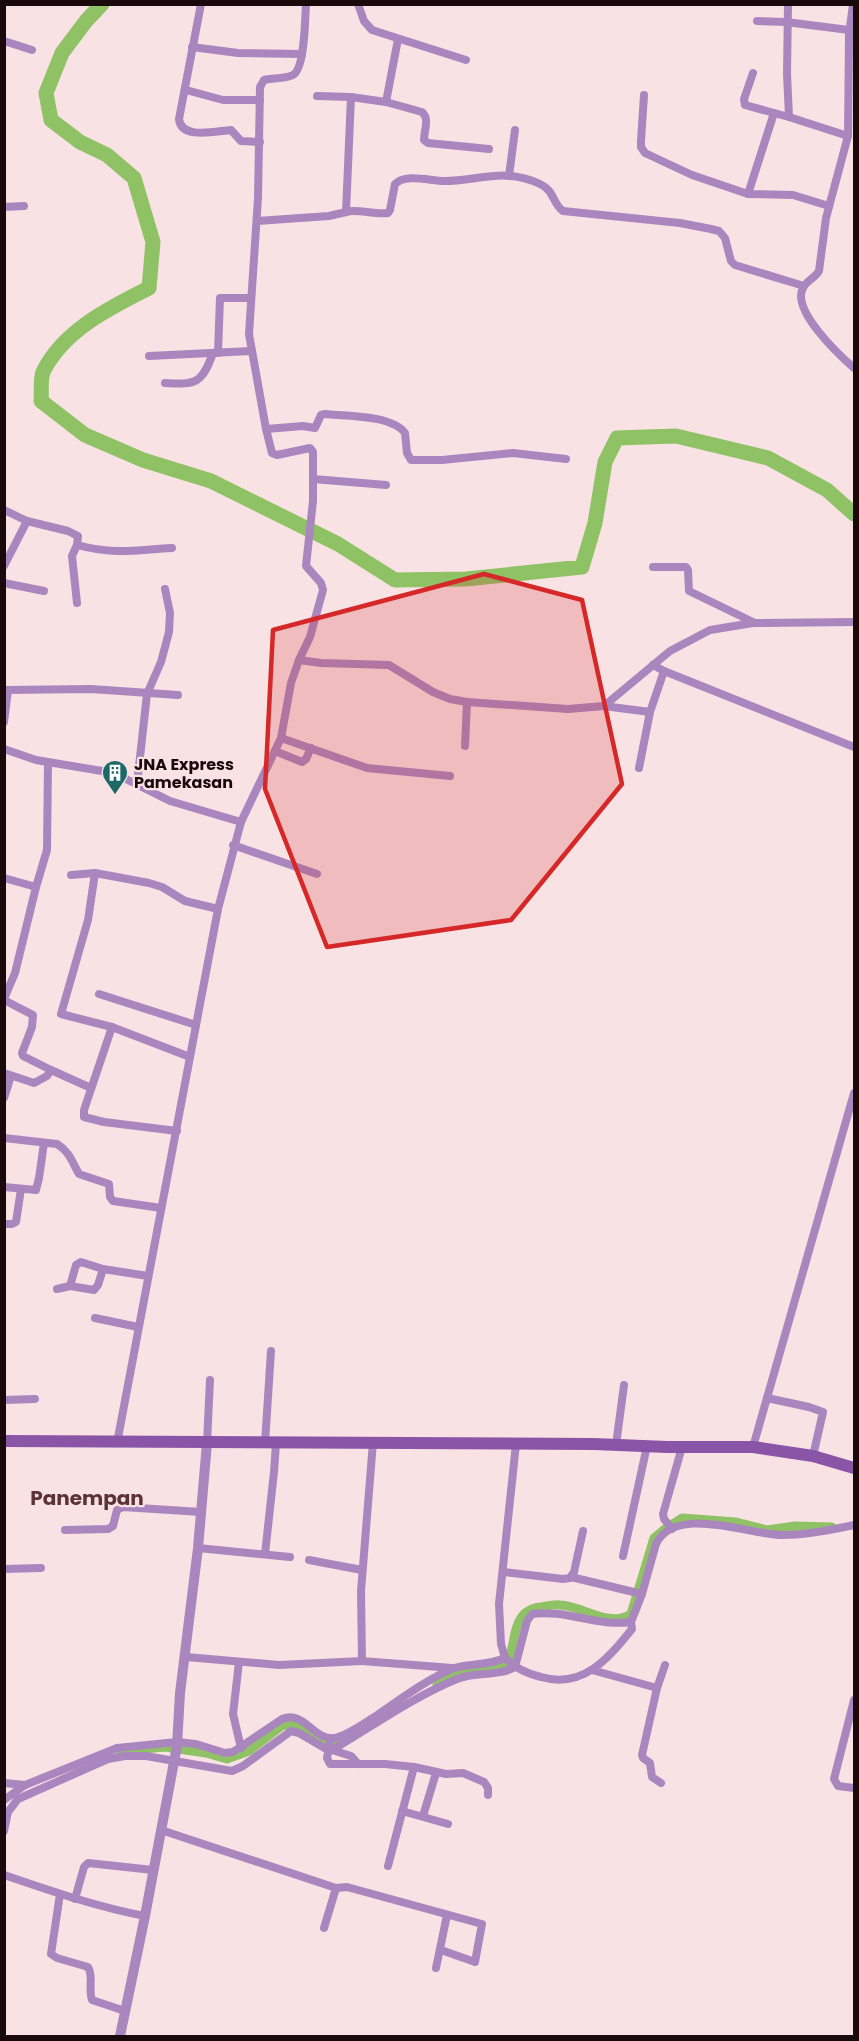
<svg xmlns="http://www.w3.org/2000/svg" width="859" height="2041" viewBox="0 0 859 2041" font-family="Poppins,sans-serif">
  <rect width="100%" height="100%" fill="#f8e2e4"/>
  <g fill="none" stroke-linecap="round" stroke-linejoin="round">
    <g stroke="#8fc264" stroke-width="9">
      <path d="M437 1684 457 1673 505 1666C516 1651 511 1628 524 1614 528 1610 536 1607 541 1607 547 1606 554 1604 560 1605 584 1606 608 1628 631 1614L654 1538 665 1529 682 1518 736 1522 767 1530 795 1526 832 1527"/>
      <path d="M120 1755 143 1749 165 1747 206 1753 227 1759 249 1751 283 1725C288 1725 294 1725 298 1726 311 1731 322 1748 337 1743"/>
    </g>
    <path stroke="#8fc264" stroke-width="15" d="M102 4 86 21 62 53 46 93 51 120 80 142 107 155 134 178 153 242 149 288C109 308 63 331 43 372 40 380 42 392 41 401L85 435 143 460 211 481 338 544 395 580 466 579 582 567 595 523 605 462 617 438 676 436 768 458 827 490 854 514"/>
    <g stroke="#a987be" stroke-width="8">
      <path d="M201 4 179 119C181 140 216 131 231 130L241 141 260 142"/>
      <polyline points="358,4 364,21 372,30 466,60"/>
      <path d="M853 4 849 35 848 136 826 218 819 271C815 278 806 281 803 288 791 310 839 355 854 368"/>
      <polyline points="757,21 786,22 849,30"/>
      <polyline points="4,41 32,50"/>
      <polyline points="192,47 238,53 302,54"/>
      <polyline points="753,73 744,99 745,105 774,113"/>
      <polyline points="186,90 223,100 260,100"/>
      <polyline points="644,95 641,141 641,147 645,153 692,175 748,194 793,195 829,206"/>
      <polyline points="317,96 351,97"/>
      <polyline points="386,102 398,39"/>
      <polyline points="789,117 848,136"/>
      <polyline points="509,176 515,130"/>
      <polyline points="748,194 774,113 789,117 787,74 788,4"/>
      <polyline points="4,207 24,206"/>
      <path d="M346 212C355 208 374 215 388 213L390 210 395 184C406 173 430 181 444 181 478 181 505 167 540 184 555 191 552 203 563 211L680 223 711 229 719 231 725 238 731 261 735 265 804 286"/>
      <path d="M257 221 329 216 346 212 351 97 386 102 422 112C430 119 424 130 424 140L428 143 489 149"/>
      <polyline points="218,353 220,298 251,298"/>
      <polyline points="149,356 251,351"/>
      <path d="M165 383C197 385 202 383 213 353"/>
      <path d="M266 429 303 426 315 428 321 415 325 414C346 416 392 415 405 433L407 453 411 460H442L513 453 566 459"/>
      <polyline points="313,479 386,485"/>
      <polyline points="4,510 27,521 68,531 78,536 77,545 72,556 77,603"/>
      <path d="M77 545C115 555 135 550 172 548"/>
      <polyline points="4,566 27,521"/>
      <polyline points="653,567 686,567 688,570 689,591 753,622"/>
      <polyline points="4,583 44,591"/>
      <path d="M299 660 310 637 323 590 321 583 306 566 313 501V452L310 448 277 455 272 453 266 429 249 334 258 198 260 87 264 80C273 78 285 79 293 75 305 69 305 18 306 4"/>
      <polyline points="653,665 664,671 854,747"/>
      <polyline points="4,690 91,689 178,695"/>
      <polyline points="604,706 670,651 710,630 753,623 854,622"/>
      <polyline points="4,722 8,690"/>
      <polyline points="281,738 367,768 450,776"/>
      <polyline points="465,746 467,702"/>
      <polyline points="4,749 36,760 102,771 122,777 170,801 241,822"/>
      <polyline points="275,751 302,762 306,759 311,748"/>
      <polyline points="639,768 650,712 664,671"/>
      <polyline points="137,784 147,694 161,662 169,632 170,613 165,589"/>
      <polyline points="233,845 317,874"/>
      <polyline points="95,873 88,920 61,1014 112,1027 190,1057"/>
      <polyline points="71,875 95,873 149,883 162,887 185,901 218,909"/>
      <polyline points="4,878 36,887 15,973 4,999"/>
      <polyline points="36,887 47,850 48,762"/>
      <polyline points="99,994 196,1025"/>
      <polyline points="4,1000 33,1015 32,1027 22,1053 23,1056 51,1070"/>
      <polyline points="112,1027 84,1110 84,1117 104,1122 177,1131"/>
      <polyline points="4,1073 34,1083 47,1076 51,1070 91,1088"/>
      <polyline points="4,1098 11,1076"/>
      <path d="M4 1138 57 1144C70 1152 72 1162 79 1174L109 1184 110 1197 113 1201 161 1208"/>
      <polyline points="4,1187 36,1190 39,1178 44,1143"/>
      <polyline points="4,1224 12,1224 16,1222 21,1189"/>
      <polyline points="70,1286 76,1265 81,1262 103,1269 148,1276"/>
      <polyline points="57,1289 70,1286 94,1290 98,1285 103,1269"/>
      <polyline points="95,1318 138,1327"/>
      <polyline points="767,1398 809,1407 823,1412 813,1456"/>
      <polyline points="4,1400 35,1399"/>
      <polyline points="373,1442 361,1591 362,1661 452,1668"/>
      <polyline points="117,1443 218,909 241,822 281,738 291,683 299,660 321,663 389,665 433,692 450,699 467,702 568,709 604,706 650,712"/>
      <polyline points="207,1443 210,1380"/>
      <polyline points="265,1443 271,1351"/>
      <polyline points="616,1445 624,1385"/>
      <polyline points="753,1447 854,1093"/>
      <polyline points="672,1529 664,1519 663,1514 682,1447"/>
      <polyline points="65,1530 108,1529 113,1526 117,1510 123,1507 201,1512"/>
      <polyline points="198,1548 290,1557"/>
      <polyline points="265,1554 274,1472 276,1443"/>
      <polyline points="623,1556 647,1446"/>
      <polyline points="309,1560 362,1570"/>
      <polyline points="4,1569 41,1568"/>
      <polyline points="503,1572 563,1579 570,1578 574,1572 583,1531"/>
      <polyline points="571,1577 642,1594"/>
      <polyline points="186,1657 279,1665 362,1661"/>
      <polyline points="505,1658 501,1644 499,1604 516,1444"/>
      <polyline points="239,1662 233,1714 241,1748"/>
      <polyline points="592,1670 657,1688"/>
      <polyline points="854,1700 834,1779 838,1786 854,1788"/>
      <polyline points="331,1738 327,1758 330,1764 385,1764 414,1767 446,1774 463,1773 484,1782 488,1788 488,1795"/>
      <polyline points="332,1750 351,1756 358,1764"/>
      <polyline points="4,1783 25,1785"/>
      <polyline points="661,1783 652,1777 650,1763 643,1758 642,1755 657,1688 665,1665"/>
      <path d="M4 1800 25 1785 117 1748 177 1742 196 1744 225 1753 233 1752 282 1719C305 1710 313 1741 335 1738 349 1735 364 1723 376 1716 396 1702 433 1675 455 1668 472 1663 487 1666 505 1658 515 1668 527 1674 541 1677 583 1689 608 1659 632 1629L631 1622"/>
      <polyline points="402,1811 448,1824"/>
      <polyline points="423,1816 436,1773"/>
      <polyline points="161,1830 336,1888 347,1887 482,1924 475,1962 441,1950"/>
      <path d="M4 1831 8 1812 18 1799 108 1759 125 1756H146L232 1771 243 1766 291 1731 299 1733 328 1750H332C373 1726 413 1697 457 1679 476 1671 497 1677 515 1667L527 1621 532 1614C565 1609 598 1627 631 1622L642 1594 656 1544C675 1504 750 1535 782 1535 806 1535 830 1530 854 1525"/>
      <polyline points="388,1866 414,1767"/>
      <path d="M4 1875C51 1891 97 1907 145 1916"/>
      <path d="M60 1894 51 1954 57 1958 88 1967C94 1977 88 1989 92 2000L125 2011"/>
      <polyline points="75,1899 84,1867 88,1863 153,1870"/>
      <polyline points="324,1928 336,1888"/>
      <polyline points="436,1968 447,1915"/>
    </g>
    <polyline stroke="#a987be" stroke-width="10" points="120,2036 145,1916 177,1746 180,1693 198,1548 207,1443"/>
    <polyline stroke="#8a55a7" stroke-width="12" points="4,1441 594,1444 667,1447 753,1447 813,1456 854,1468"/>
  </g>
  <path fill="#d62828" fill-opacity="0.2" stroke="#d62828" stroke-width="4.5" stroke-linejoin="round" d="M484 574 582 600 622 784 511 920 327 947 265 789 273 630Z"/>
  <defs>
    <symbol id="building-pin" viewBox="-11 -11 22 30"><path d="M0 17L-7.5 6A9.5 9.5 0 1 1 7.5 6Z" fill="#1c6967" stroke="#f8e2e4"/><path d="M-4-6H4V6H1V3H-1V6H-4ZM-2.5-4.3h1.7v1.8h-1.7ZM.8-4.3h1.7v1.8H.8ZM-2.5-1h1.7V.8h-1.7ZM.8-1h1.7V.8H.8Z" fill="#fff"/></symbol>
  </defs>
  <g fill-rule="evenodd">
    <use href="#building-pin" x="100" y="758" width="30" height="40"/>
  </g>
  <g text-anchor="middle" stroke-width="4.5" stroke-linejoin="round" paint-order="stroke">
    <g font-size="16" font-weight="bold" fill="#1a090b" stroke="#f8e2e4" text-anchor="start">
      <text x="134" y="770">JNA Express<tspan x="134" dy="18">Pamekasan</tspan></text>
    </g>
    <g font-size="20" font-weight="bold" fill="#5b3237" stroke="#f8e2e4">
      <text x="87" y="1505">Panempan</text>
    </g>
  </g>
  <rect width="859" height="2041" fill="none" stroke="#1a090b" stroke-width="12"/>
</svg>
